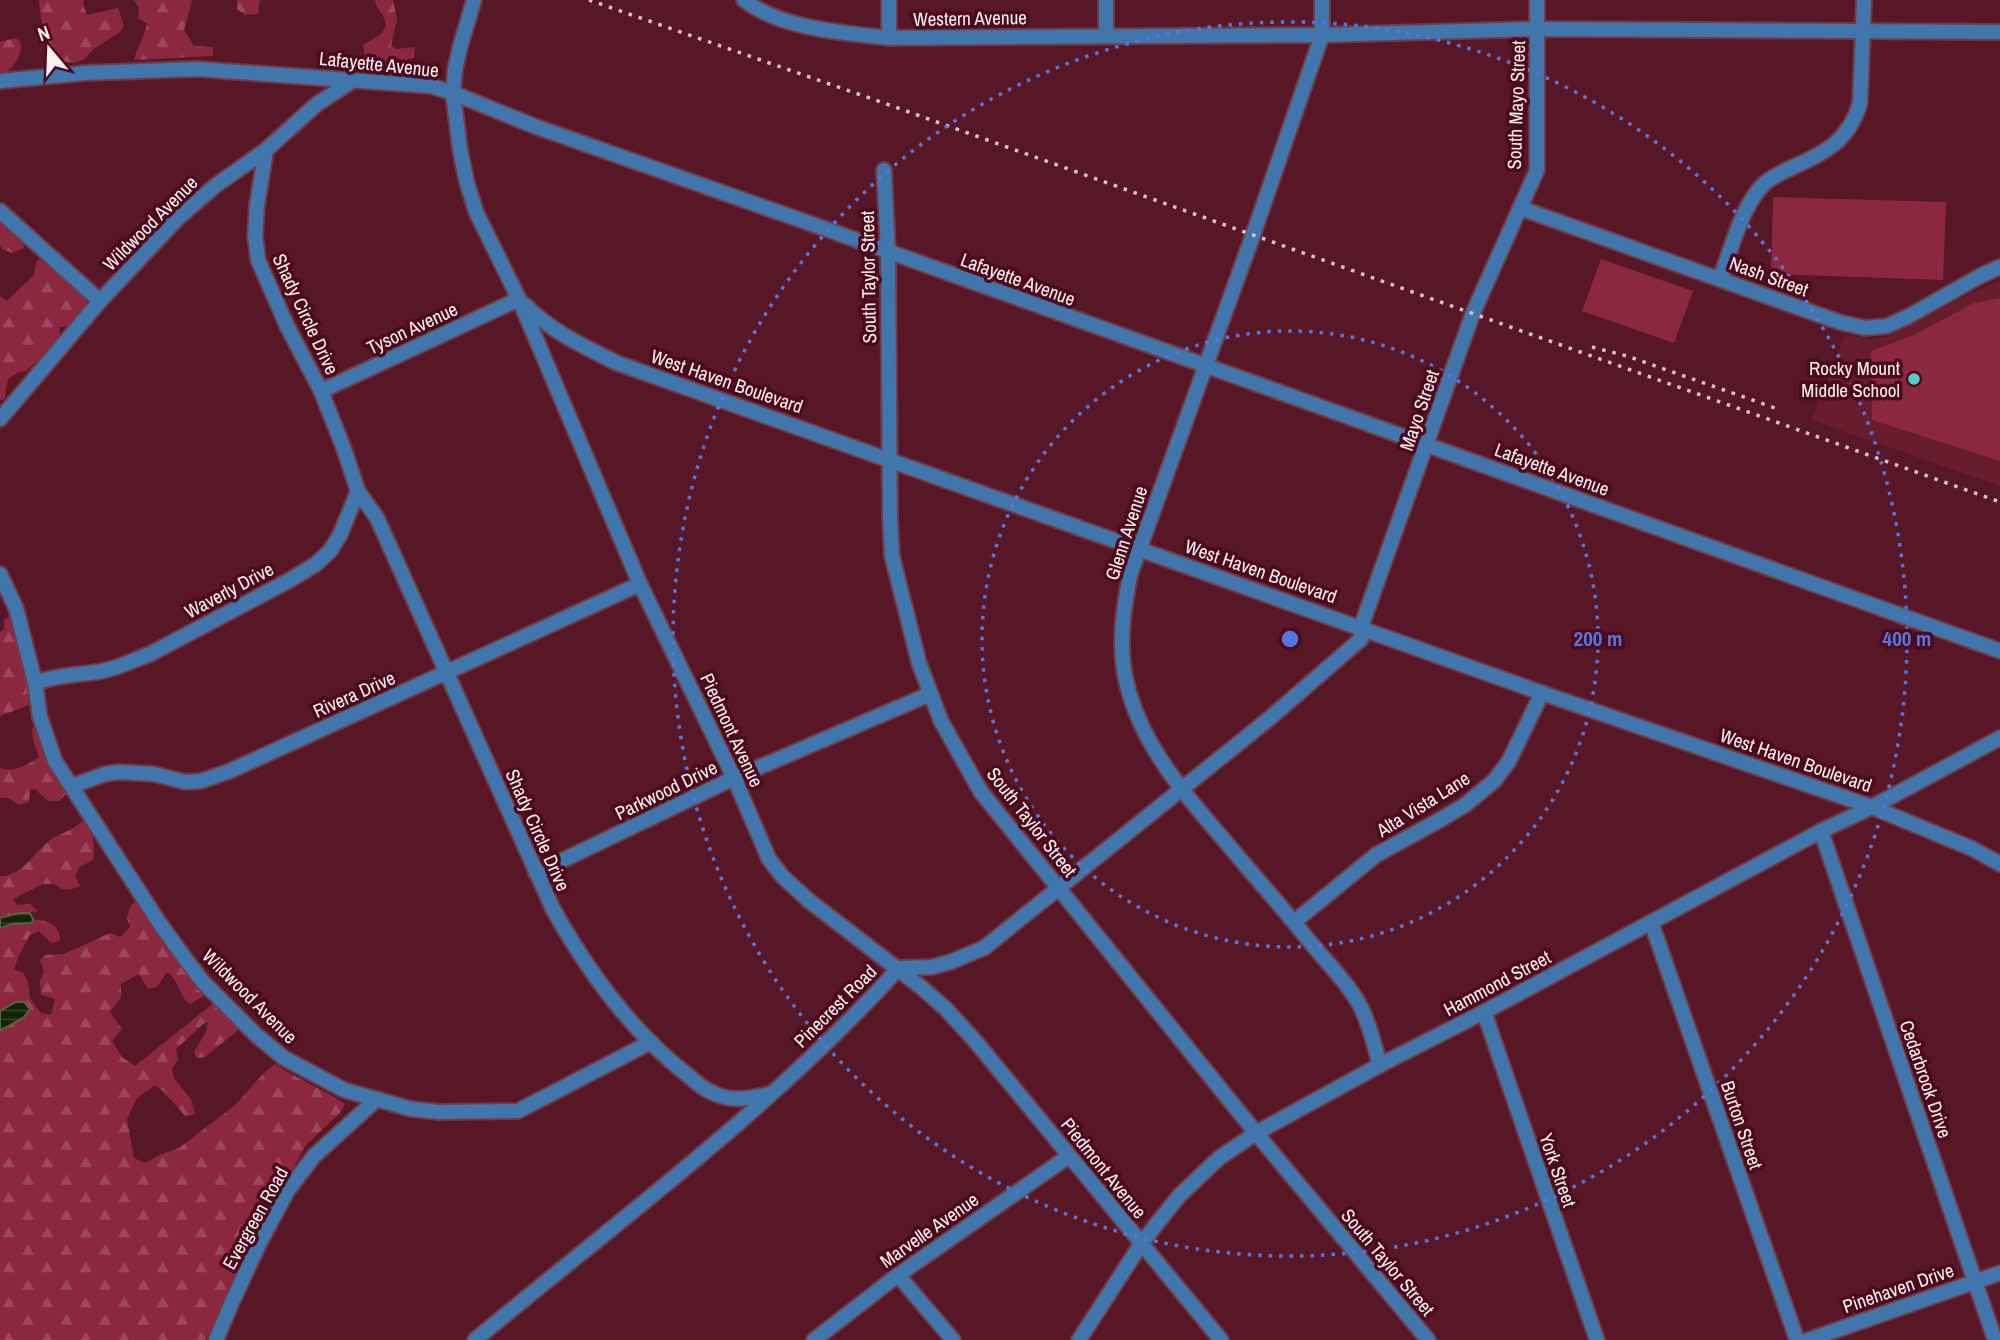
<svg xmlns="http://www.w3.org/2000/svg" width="2000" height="1340" viewBox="0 0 2000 1340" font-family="'Archivo Narrow',sans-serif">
  <defs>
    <pattern id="forest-firs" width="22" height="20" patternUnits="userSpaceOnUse" patternTransform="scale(1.75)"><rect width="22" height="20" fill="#8c2740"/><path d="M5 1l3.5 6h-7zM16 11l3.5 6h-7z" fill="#9d475c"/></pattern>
    <pattern id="water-rules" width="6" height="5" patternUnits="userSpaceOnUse" patternTransform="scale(1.75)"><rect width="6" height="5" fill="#132400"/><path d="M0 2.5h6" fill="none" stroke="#364426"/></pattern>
  </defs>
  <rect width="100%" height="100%" fill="#581726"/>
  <polygon fill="#671d2e" points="2000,281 2000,486 1811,420 1845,335 1871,339 1887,337 1971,293"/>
  <g fill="#8c2740">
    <polygon points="1773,197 1946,202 1943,280 1771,274"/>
    <polygon points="1601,259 1693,291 1674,343 1582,311"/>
    <polygon points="2000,298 2000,461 1872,420 1871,351 1914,335 1974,303"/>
  </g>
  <g fill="url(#forest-firs)">
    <path d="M39 0H84L83 5 87 15 118 8 124 26 120 32 92 50 85 59 74 63 58 61C44 42 41 23 39 0Z"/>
    <path d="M134 0H192L184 30 194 46 213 47V56L134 60C137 47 145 37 147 23L138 18 139 8Z"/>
    <polygon points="237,0 260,0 258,14 245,15 237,9"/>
    <path d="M375 0H393L397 19 391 46 396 49 415 47 414 57 406 60 394 58 390 62 389 73 382 71 380 58 372 62 365 59 363 45C371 40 389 33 385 21 383 13 376 8 375 0Z"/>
    <path d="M15 38 20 41C24 54 14 65 6 73L0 74V42Z"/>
    <polygon points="0,218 23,239 24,248 12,253 2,249 0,245"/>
    <path d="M38 259C51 263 86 292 87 305L70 326 60 327 59 341 26 371 19 372 8 379 4 399 0 401V296L7 301 34 275 36 264Z"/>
    <polygon points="13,614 31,681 32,704 0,716 0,632 4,630 4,620"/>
    <path d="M35 722 69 791 59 801H48L35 789 30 790 29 802 19 805 8 798H0V768C15 773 27 765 39 757 35 746 29 733 35 722Z"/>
    <path d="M83 820C93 831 96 845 93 860L80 867 75 876 80 886C70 891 63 891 54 884H43L13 899 17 905 30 904 38 911 0 918V876C21 878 34 852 49 841 61 832 70 833 83 820Z"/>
    <path d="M139 899 207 994 190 1004C179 997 180 981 167 972L157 987 148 989 139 974 121 984V998L110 1012 122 1029 112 1041 122 1057 135 1066 215 1002 238 1030 205 1057 197 1058 194 1052 206 1032 208 1022 203 1024 176 1049 178 1060 172 1068 174 1079 191 1099 195 1114 186 1117 164 1092 155 1085 137 1098 127 1119 134 1158 145 1163 159 1155 179 1148 234 1106 263 1074 275 1064C297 1079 323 1089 345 1104L341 1112 306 1145 255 1236 206 1340H0V1031L11 1024 24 1002H16L0 1011V928L12 924 32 923 33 919C48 921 60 924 60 941L51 943 39 931 30 935 18 957 14 970 22 972 28 981 30 998 41 1013 51 1015 55 999 41 995 40 982 44 971 40 960 45 955 64 954 110 933 120 937 130 927 127 918 130 906Z"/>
  </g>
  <g fill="url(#water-rules)" stroke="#586148" stroke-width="2">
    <polygon points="19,913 30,913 33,919 32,923 12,924 0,928 0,918"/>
    <polygon points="16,1002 24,1002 30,1009 24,1017 0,1031 0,1011"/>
  </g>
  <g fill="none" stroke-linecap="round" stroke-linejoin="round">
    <defs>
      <g id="minor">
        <polyline points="474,0 460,47 455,70 453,93 460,150 467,183 476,212 519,299 640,584 734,778 769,859 782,876 808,900 921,987 946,1009 976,1042 1221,1340"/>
        <path d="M744 0C781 29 844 33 889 38L1322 35 1537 29 2000 32"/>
        <polyline points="889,0 889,38"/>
        <polyline points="1106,0 1106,36"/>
        <path d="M1322 0V35L1253 235 1130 575C1124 607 1119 638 1124 670 1135 738 1182 791 1225 841 1253 875 1283 908 1310 942 1329 965 1353 988 1364 1014 1371 1030 1375 1048 1380 1065"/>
        <polyline points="0,81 84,73 197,69 431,86 453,93 534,126 823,228 2000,651"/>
        <path d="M266 150 257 205 255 235 258 260 287 326 321 391 344 449 358 491 377 518 553 909C587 970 629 1029 685 1073 693 1079 701 1088 711 1092 729 1102 749 1099 769 1094"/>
        <polyline points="884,170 888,252 890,518 892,556 919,663 941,721 981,792 1256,1133 1428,1340"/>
        <polyline points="1520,208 1839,322 1865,328 1887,326 1909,316 1982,275 2000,267"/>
        <polyline points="0,211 100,301"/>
        <path d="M1720 279C1731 250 1742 204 1765 183 1773 176 1784 171 1793 167 1827 152 1849 140 1860 103L1864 0"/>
        <path d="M525 305C552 332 583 346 617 363L1542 693 1872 807 1973 849 2000 864"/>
        <polyline points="321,391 519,299"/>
        <polyline points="0,419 100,301 178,218 215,186 266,150 317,104 352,81"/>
        <polyline points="0,574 16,608 35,683 40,717 55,761 160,924 187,961 203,982 256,1035 284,1058 344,1090 411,1109 439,1112 518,1111 651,1042"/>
        <path d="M35 683C57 675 79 675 102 671 118 668 134 660 150 654L290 580 316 564 330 551 340 535 358 491"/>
        <polyline points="72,786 105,774 119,772 154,774 185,782 201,781 230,771 640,584"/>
        <polyline points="1821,831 1995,1340"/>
        <polyline points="536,873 734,778 930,694"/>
        <polyline points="1294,922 1376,855 1438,821 1465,805 1494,781 1509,761 1542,693"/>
        <polyline points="1651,922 1797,1340"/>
        <polyline points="1484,1012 1597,1340"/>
        <polyline points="898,1275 953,1340"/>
        <polyline points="216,1340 232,1302 259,1244 288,1190 314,1156 377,1099"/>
        <path d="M475 1340C619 1220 772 1108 899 968L932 967 950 962 984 948 1270 718 1361 639V627L1473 313 1537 170V0"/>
        <polyline points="814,1340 898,1275 1069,1156"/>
        <polyline points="1079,1340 1141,1244 1159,1221 1179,1196 1219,1158 1256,1133 1380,1065 1484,1012 1821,831 1872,807 2000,738"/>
        <polyline points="1808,1340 2000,1273"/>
      </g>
    </defs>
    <use href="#minor" stroke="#723a46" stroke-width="18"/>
    <use href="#minor" stroke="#4076ac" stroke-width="14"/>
    <g stroke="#dac6ca" stroke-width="3.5" stroke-dasharray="3.5 7" stroke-linecap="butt">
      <polyline points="589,0 881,102 2000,502"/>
      <polyline points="1592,347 1627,356 1778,409"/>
    </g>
  </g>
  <g fill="none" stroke="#5476de" stroke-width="3.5" stroke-dasharray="3.5 7">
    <circle cx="1290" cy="639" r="308"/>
    <circle cx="1290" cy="639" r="617"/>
  </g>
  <circle fill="#54cdc7" stroke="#4c0a1d" stroke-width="2.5" cx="1914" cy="379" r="7"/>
  <g text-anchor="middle" stroke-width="7" stroke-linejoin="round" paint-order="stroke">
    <g font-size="19" fill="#f9f0f1" stroke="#4c0a1d">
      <text transform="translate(970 18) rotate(-1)" y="7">Western Avenue</text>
      <text transform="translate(379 64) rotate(6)" y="7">Lafayette Avenue</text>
      <text transform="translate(1516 105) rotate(-88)" y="7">South Mayo Street</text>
      <text transform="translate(150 223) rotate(-45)" y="7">Wildwood Avenue</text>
      <text transform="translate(1769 276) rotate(20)" y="7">Nash Street</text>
      <text transform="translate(868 277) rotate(-91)" y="7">South Taylor Street</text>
      <text transform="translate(1018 279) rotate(20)" y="7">Lafayette Avenue</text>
      <text transform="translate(306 314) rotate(65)" y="7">Shady Circle Drive</text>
      <text transform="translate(412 328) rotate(-25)" y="7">Tyson Avenue</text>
      <text transform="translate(727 381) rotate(19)" y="7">West Haven Boulevard</text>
      <text transform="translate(1419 410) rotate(-71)" y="7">Mayo Street</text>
      <text transform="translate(1552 469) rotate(20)" y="7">Lafayette Avenue</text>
      <text transform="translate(1126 533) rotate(-72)" y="7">Glenn Avenue</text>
      <text transform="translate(1261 571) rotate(19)" y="7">West Haven Boulevard</text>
      <text transform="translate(229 590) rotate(-28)" y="7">Waverly Drive</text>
      <text transform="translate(354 694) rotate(-24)" y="7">Rivera Drive</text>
      <text transform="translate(732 730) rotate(65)" y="7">Piedmont Avenue</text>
      <text transform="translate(1796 760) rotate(19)" y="7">West Haven Boulevard</text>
      <text transform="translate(666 790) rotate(-26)" y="7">Parkwood Drive</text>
      <text transform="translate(1423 804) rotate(-32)" y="7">Alta Vista Lane</text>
      <text transform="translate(1032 822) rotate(52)" y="7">South Taylor Street</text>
      <text transform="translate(538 830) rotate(66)" y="7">Shady Circle Drive</text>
      <text transform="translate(1497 983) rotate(-28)" y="7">Hammond Street</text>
      <text transform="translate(250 996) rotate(45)" y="7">Wildwood Avenue</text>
      <text transform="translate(835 1006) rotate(-45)" y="7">Pinecrest Road</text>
      <text transform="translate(1926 1079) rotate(71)" y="7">Cedarbrook Drive</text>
      <text transform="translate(1742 1125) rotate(71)" y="7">Burton Street</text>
      <text transform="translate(1104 1168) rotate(51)" y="7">Piedmont Avenue</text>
      <text transform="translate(1558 1170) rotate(71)" y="7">York Street</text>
      <text transform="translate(255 1218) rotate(-61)" y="7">Evergreen Road</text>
      <text transform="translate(929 1230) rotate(-35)" y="7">Marvelle Avenue</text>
      <text transform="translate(1388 1262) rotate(50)" y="7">South Taylor Street</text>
      <text transform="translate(1898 1288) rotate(-19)" y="7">Pinehaven Drive</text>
    </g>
    <g font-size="19" fill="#f9f0f1" stroke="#4c0a1d" text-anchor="end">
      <text x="1900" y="375">Rocky Mount<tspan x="1900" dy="22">Middle School</tspan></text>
    </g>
  </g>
  <circle cx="1290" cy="639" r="10" fill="#5476de" stroke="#4c0a1d" stroke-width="3.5"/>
  <g font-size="21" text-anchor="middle" font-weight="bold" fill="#5476de" stroke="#4c0a1d" stroke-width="7" stroke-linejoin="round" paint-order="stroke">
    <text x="1598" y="646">200 m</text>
    <text x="1907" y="646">400 m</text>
  </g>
  <g transform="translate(49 49) rotate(341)" stroke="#4c0a1d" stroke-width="5" paint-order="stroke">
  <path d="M0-5L12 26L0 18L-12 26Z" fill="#f9f0f1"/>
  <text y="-10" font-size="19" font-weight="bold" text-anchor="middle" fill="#f9f0f1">N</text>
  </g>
</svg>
